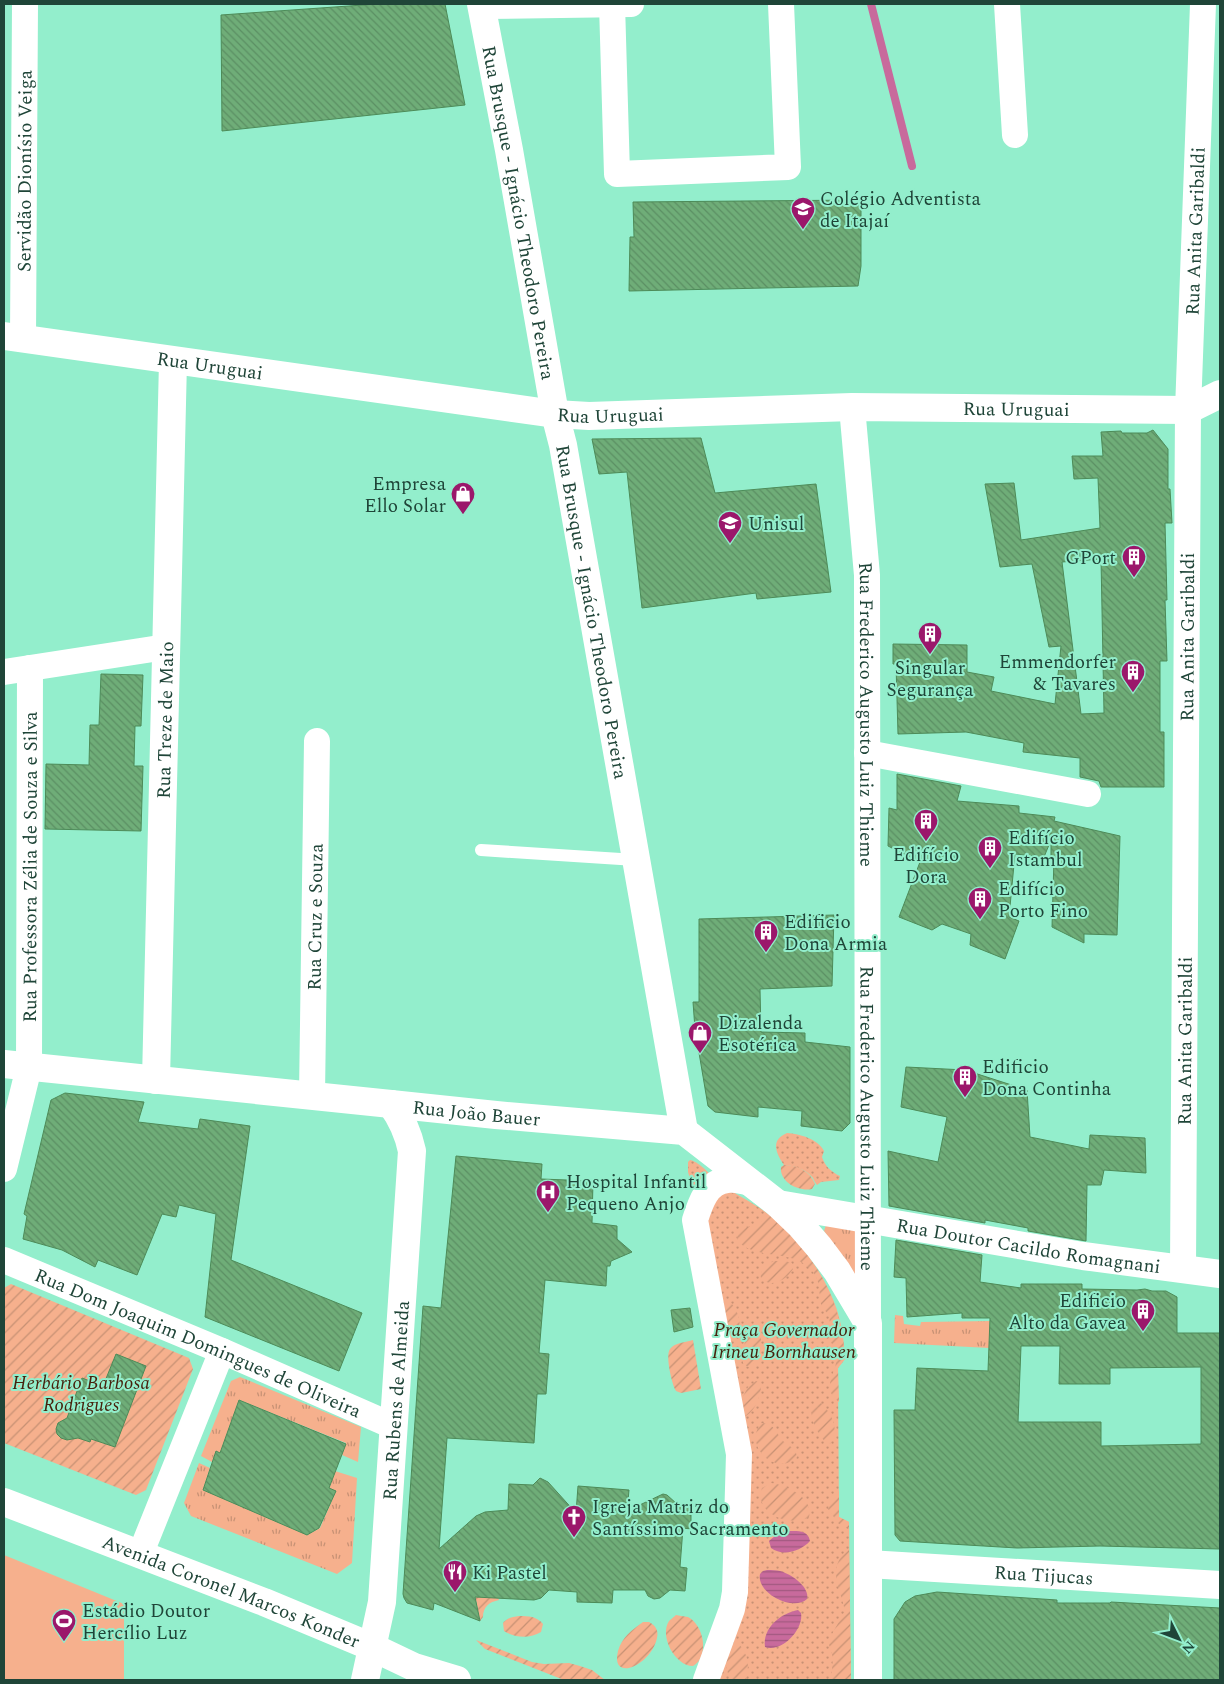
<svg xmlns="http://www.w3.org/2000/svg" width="1224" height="1684" viewBox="0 0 1224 1684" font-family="Spectral,serif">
  <defs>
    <pattern id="grass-tufts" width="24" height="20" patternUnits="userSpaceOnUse" patternTransform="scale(1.25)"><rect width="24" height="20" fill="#f6b08d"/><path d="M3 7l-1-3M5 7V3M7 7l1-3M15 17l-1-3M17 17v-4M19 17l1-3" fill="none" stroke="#c79174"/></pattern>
    <pattern id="park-dots" width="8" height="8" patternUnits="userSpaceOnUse" patternTransform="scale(1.25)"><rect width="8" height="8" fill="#f6b08d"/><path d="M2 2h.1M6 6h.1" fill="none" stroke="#c79174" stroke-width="1.8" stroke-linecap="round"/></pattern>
    <pattern id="garden-furrows" width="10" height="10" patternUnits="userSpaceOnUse" patternTransform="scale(1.25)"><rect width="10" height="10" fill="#f6b08d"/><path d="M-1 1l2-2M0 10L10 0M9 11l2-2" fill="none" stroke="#c79174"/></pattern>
    <pattern id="water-rules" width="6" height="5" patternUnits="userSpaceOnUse" patternTransform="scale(1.25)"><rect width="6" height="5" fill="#c86a9c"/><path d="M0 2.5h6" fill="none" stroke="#a25980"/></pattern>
    <pattern id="building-back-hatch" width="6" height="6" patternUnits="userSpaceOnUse" patternTransform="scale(1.25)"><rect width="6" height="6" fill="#6fad78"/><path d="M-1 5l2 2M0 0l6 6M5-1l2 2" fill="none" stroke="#5b8f63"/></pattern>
  </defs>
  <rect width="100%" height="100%" fill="#93eecc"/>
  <g fill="url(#grass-tufts)">
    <polygon points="826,1225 856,1230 858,1253 855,1276 824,1231"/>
    <polygon points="895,1315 903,1316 904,1324 920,1326 921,1322 991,1321 989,1348 894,1343"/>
    <polygon points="240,1377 361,1427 358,1462 342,1455 346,1443 239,1400 220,1453 216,1452 212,1462 201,1456 231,1381"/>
    <polygon points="199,1463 210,1468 203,1490 307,1535 320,1528 336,1491 329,1488 335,1471 357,1478 352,1563 337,1574 191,1516 184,1503"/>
  </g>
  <g fill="url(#park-dots)">
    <path d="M787 1133C800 1134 818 1139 824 1151L822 1157C825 1166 831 1172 840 1176L839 1180 821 1182 817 1185C815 1183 814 1180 813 1178 807 1170 793 1165 784 1165 776 1153 770 1140 787 1133Z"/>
    <path d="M690 1160C701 1162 713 1179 723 1185 738 1196 754 1203 768 1214 783 1226 794 1239 805 1254 832 1289 843 1314 845 1359L838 1368 839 1517 849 1522 851 1680H713L742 1582 704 1226 688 1172V1162Z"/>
  </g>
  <g fill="url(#garden-furrows)">
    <path d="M784 1165C797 1165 810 1171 815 1184L812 1189C799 1192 779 1182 781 1167Z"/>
    <path d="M768 1214C814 1253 842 1297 845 1359L838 1368 839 1402C818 1386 840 1372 836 1353 835 1347 830 1342 829 1336 828 1330 831 1323 829 1317 828 1312 822 1309 821 1304 819 1297 820 1289 818 1282 805 1244 757 1264 737 1240 737 1228 750 1227 759 1223 763 1221 765 1218 768 1214Z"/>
    <path d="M775 1261H785L792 1263 793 1269C786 1280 771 1289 761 1278 759 1269 768 1263 775 1261Z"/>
    <polygon points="11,1284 189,1358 193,1369 146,1490 136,1495 4,1443 4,1288"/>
    <path d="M725 1302H730C738 1310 744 1326 735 1335L730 1334 724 1328 722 1305Z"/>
    <path d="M755 1331 761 1335V1349L753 1365 748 1367 743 1363C742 1351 743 1338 755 1331Z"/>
    <path d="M693 1340 701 1389 681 1393 676 1391C672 1385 665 1355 670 1349 674 1343 686 1342 693 1340Z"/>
    <path d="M756 1381 761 1383C762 1393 755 1414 743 1417L739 1404 748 1387Z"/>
    <path d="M821 1403C832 1414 840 1429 830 1444H827C819 1436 800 1407 821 1403Z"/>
    <path d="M762 1423C775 1423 776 1434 784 1442 790 1447 796 1448 797 1457 774 1479 742 1442 762 1423Z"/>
    <path d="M771 1483C787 1485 814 1498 809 1517 790 1528 753 1513 762 1488Z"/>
    <polygon points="839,1491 839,1517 849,1522 849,1528 839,1524 828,1509 831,1499"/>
    <path d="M849 1549 851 1680H831L833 1658 828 1641 845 1611C841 1589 825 1567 849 1549Z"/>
    <path d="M475 1595 498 1598 499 1600C489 1602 483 1607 483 1617L480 1621Z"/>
    <path d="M676 1615C679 1616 684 1616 688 1617 704 1625 710 1657 693 1666 675 1666 659 1636 669 1621 670 1620 675 1616 676 1615Z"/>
    <path d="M519 1616C529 1616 536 1616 543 1624L541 1632C530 1639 515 1638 504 1631L503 1623C507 1618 512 1617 519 1616Z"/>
    <path d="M643 1622H649C655 1625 659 1630 657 1638 651 1666 610 1683 618 1651 622 1637 632 1630 643 1622Z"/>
    <polygon points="476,1640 532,1662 544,1664 569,1663 580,1666 592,1670 605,1680 564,1680 485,1649"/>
    <path d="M738 1643C748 1653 750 1666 746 1680H730L725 1663 732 1644Z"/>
  </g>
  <polygon fill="#f6b08d" points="4,1555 124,1604 124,1680 4,1680"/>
  <g fill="url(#water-rules)">
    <path d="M790 1531C798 1531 808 1530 810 1541 801 1551 783 1557 771 1548L769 1541C775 1535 781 1533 790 1531Z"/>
    <path d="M767 1570C772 1570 776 1570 780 1571 791 1574 810 1587 807 1599 793 1612 756 1593 760 1574L763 1571Z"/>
    <path d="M798 1610 801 1613C804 1629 782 1653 765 1647 762 1628 781 1613 798 1610Z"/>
  </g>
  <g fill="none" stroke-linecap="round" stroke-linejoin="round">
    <polyline stroke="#c86a9c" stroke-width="8" points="871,4 912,166"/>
  </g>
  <g fill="url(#building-back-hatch)" stroke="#4d8b58" fill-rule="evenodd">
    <polygon points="377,4 445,4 465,105 222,131 221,15"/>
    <polygon points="861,200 861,266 858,286 629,291 630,237 634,237 633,202"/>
    <path d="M1153 430 1168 449V489H1170L1172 523H1165L1167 600H1165L1167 661H1160V732H1164V787H1101L1099 781 1080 777V758L1023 752 1024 743 966 732 898 734 896 664H893V644L967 645V672L994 677 991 691 1055 704 1061 646 1049 647 1032 564 1000 567 985 484 1014 483 1021 540 1100 528 1098 478 1074 479 1072 456H1103L1101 432 1121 431 1122 433H1147ZM1101 559 1104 713 1081 714 1062 562Z"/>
    <polygon points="701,438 715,493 816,484 831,592 757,599 756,593 642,608 627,472 599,474 592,439"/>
    <polygon points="101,674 143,675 141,726 135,726 134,766 143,766 141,831 45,829 46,764 89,765 90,725 99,725"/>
    <polygon points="897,774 961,786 957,801 1019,806 1019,813 1055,817 1054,821 1120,836 1117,935 1084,934 1084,943 1052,927 1054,858 1051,858 1051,840 1044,857 1015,854 1009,917 1019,921 1005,959 970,945 971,934 942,924 932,930 899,917 920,862 888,846 889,808 897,810"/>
    <polygon points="834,915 832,986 760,989 761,1032 805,1033 805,1042 850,1047 850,1123 842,1131 801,1126 802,1111 758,1107 758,1117 715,1112 708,1106 695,1029 693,1002 699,1002 699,919"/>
    <polygon points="906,1067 965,1070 1027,1090 1030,1137 1089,1149 1090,1135 1145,1138 1146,1173 1104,1170 1101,1185 1087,1185 1086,1241 1028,1231 1028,1228 985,1220 985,1223 889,1206 888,1151 938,1162 947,1117 901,1107"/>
    <polygon points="65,1093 144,1102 138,1122 198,1129 200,1119 250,1126 231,1260 362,1313 339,1371 205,1317 216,1214 179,1205 176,1217 162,1214 137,1275 98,1260 95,1267 62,1250 23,1239 27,1216 24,1214 51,1100"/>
    <polygon points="456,1156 542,1164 541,1179 593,1181 592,1223 617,1226 617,1239 632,1252 611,1261 610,1266 607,1266 606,1286 545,1280 539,1353 549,1354 546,1394 537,1394 534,1443 447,1438 439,1549 476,1516 485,1512 508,1510 509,1484 533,1485 540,1478 548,1482 576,1513 578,1486 629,1490 627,1511 663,1494 667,1495 677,1504 691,1505 691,1529 683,1528 680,1567 687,1568 685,1591 670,1590 660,1598 654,1599 648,1596 645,1590 613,1590 612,1603 577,1602 577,1592 549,1590 541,1598 534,1600 475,1597 480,1621 434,1603 433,1610 407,1603 404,1598 403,1594 423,1306 441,1308"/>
    <path d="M896 1240 982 1255 980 1282 1021 1288V1284H1082V1289L1137 1290 1145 1289 1152 1291H1166L1177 1297V1333H1220V1549L1100 1546 1017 1548 900 1541 895 1535 894 1410H915L917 1368 988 1371 990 1318H962V1313L907 1317 906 1278 894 1277ZM1021 1346H1060L1059 1384H1110V1368L1201 1367V1444L1101 1446V1422H1018Z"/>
    <polygon points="690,1308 693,1327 674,1332 671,1310"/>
    <polygon points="116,1354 146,1366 115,1447 91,1439 90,1442 78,1438 67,1440 61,1438 57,1434 56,1429 58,1423 67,1418 82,1378 103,1386"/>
    <polygon points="239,1400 346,1444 329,1488 336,1491 319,1528 307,1535 203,1490 216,1451 220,1453"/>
    <polygon points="937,1592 1057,1600 1057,1603 1110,1603 1111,1602 1220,1608 1220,1680 894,1680 894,1619 905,1602 915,1596"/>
  </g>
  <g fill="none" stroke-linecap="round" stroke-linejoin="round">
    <polyline stroke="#fff" stroke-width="12" points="481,850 636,860"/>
    <g stroke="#fff" stroke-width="26">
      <polyline points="612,4 617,174 788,167 781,4"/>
      <polyline points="1007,4 1015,135"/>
      <polyline points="482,6 631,4"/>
      <path id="s1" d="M23 339 25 4"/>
      <path id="s2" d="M852 407 867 575 868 1323"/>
      <polyline points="4,672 166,647"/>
      <polyline points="867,753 1088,794"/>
      <path id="s3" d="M312 1095 317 741"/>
      <path id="s4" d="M4 1169 29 1067 30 668"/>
      <path id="s5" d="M4 1260 222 1351 393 1426"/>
      <path id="s6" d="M1183 1269 1188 410 1203 4"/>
      <polyline points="140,1555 222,1351"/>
      <path d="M706 1680 732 1609 735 1592 739 1454 695 1220C700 1204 707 1181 728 1180 734 1179 741 1181 747 1182"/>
    </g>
    <g stroke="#fff" stroke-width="28">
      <polyline points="4,1064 391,1104"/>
      <path id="s7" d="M156 1080 173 361"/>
      <path id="s8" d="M778 1204 1083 1256 1220 1274"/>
      <path id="s9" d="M868 1564 1220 1585"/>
    </g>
    <g stroke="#fff" stroke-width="28">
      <path id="s10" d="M481 4 509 150 555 414 563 445 684 1131"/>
      <path id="s11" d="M391 1104 496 1115 684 1131 778 1204 800 1225 819 1247 837 1271 868 1323V1680"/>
      <path id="s12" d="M365 1680 382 1602 412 1151C408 1132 402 1119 391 1104"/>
    </g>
    <g stroke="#fff" stroke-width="28">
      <path id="s13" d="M4 336 555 414 589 416 852 407 1188 410 1220 394"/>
      <path id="s14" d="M4 1502 264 1602 372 1647 414 1667 457 1680"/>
    </g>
  </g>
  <defs>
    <symbol id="school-pin" viewBox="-11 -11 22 30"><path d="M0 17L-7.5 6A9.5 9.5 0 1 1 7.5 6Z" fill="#9b176b" stroke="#93eecc"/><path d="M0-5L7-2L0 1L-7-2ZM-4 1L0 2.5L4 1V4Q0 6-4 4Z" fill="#fff"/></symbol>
    <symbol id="shop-pin" viewBox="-11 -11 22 30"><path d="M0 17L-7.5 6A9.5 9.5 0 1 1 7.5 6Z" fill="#9b176b" stroke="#93eecc"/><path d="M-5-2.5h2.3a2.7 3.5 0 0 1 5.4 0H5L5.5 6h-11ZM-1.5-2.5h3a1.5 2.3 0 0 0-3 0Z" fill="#fff"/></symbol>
    <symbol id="university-pin" viewBox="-11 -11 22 30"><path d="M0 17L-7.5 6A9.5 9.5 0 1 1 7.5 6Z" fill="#9b176b" stroke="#93eecc"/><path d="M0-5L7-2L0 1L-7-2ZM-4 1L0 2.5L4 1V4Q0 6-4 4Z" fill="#fff"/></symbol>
    <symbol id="building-pin" viewBox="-11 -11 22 30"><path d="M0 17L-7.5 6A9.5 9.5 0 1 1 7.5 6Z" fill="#9b176b" stroke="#93eecc"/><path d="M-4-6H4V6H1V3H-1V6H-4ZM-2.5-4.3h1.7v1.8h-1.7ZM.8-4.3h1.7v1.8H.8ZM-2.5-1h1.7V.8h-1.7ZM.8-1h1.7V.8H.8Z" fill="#fff"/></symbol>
    <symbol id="hospital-pin" viewBox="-11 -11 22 30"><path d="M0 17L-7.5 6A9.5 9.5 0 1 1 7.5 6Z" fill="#9b176b" stroke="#93eecc"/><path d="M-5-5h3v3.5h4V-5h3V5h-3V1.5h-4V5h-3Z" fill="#fff"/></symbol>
    <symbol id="church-pin" viewBox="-11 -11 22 30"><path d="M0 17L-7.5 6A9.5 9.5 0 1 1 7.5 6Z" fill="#9b176b" stroke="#93eecc"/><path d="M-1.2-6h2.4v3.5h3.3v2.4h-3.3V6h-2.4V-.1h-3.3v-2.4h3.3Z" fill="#fff"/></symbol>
    <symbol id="restaurant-pin" viewBox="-11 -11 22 30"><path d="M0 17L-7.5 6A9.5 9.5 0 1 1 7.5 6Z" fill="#9b176b" stroke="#93eecc"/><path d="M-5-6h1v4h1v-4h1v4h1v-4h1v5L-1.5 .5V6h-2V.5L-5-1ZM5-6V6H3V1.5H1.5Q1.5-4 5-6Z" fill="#fff"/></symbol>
    <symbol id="stadium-pin" viewBox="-11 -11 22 30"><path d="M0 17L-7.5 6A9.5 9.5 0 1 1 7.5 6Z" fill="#9b176b" stroke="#93eecc"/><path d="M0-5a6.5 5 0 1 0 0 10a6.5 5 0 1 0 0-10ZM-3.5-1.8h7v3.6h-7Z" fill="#fff"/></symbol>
  </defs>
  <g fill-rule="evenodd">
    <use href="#school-pin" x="789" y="195" width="28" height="38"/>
    <use href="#shop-pin" x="449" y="480" width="28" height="38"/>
    <use href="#university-pin" x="716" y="509" width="28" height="38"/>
    <use href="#building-pin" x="1120" y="543" width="28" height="38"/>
    <use href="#building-pin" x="916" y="620" width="28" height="38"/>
    <use href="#building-pin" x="1119" y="658" width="28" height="38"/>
    <use href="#building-pin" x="912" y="807" width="28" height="38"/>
    <use href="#building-pin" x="976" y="834" width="28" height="38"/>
    <use href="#building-pin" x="966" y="885" width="28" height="38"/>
    <use href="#building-pin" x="752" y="918" width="28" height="38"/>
    <use href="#shop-pin" x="686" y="1019" width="28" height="38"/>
    <use href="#building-pin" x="951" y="1063" width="28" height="38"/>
    <use href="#hospital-pin" x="534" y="1178" width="28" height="38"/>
    <use href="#building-pin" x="1129" y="1297" width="28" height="38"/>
    <use href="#church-pin" x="560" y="1503" width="28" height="38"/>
    <use href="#restaurant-pin" x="441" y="1558" width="28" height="38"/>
    <use href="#stadium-pin" x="50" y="1607" width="28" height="38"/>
  </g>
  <g text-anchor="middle" stroke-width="4" stroke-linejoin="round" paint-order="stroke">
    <g font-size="19" fill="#1f4538" stroke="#93eecc">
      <text dy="7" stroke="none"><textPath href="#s1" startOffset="168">Servidão Dionísio Veiga</textPath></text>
      <text dy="7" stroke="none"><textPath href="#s10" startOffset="212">Rua Brusque - Ignácio Theodoro Pereira</textPath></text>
      <text dy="7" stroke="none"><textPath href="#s6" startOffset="1038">Rua Anita Garibaldi</textPath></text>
      <text dy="7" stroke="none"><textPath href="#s13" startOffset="208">Rua Uruguai</textPath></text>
      <text dy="7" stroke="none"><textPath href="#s13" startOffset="1018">Rua Uruguai</textPath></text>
      <text dy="7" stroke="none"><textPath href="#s13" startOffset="612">Rua Uruguai</textPath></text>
      <text dy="7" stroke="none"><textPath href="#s10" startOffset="618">Rua Brusque - Ignácio Theodoro Pereira</textPath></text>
      <text dy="7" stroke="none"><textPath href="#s6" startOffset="632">Rua Anita Garibaldi</textPath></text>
      <text dy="7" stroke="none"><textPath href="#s2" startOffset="308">Rua Frederico Augusto Luiz Thieme</textPath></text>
      <text dy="7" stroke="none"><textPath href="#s7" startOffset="360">Rua Treze de Maio</textPath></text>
      <text dy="7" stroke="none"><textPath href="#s4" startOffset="305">Rua Professora Zélia de Souza e Silva</textPath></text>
      <text dy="7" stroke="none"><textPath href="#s3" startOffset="178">Rua Cruz e Souza</textPath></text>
      <text dy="7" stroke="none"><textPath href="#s6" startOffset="228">Rua Anita Garibaldi</textPath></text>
      <text dy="7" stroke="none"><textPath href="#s11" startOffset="86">Rua João Bauer</textPath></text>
      <text dy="7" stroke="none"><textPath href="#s2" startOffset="712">Rua Frederico Augusto Luiz Thieme</textPath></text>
      <text dy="7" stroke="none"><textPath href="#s8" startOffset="254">Rua Doutor Cacildo Romagnani</textPath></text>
      <text dy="7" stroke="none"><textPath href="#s5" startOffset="211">Rua Dom Joaquim Domingues de Oliveira</textPath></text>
      <text dy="7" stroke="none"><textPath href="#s12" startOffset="282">Rua Rubens de Almeida</textPath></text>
      <text dy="7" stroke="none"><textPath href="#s9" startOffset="176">Rua Tijucas</textPath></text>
      <text dy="7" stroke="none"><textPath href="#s14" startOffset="244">Avenida Coronel Marcos Konder</textPath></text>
    </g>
    <g font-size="19" fill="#1f4538" stroke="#93eecc" text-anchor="start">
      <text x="820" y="205">Colégio Adventista<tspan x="820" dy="22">de Itajaí</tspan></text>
      <text x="446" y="490" text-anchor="end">Empresa<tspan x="446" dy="22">Ello Solar</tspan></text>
      <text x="748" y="530">Unisul</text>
      <text x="1116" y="564" text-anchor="end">GPort</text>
      <text x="1116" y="668" text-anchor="end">Emmendorfer<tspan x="1116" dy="22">&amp; Tavares</tspan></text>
      <text x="930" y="674" text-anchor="middle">Singular<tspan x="930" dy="22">Segurança</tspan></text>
      <text x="1008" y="844">Edifício<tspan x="1008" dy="22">Istambul</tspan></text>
      <text x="926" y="861" text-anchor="middle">Edifício<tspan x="926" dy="22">Dora</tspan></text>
      <text x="998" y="895">Edifício<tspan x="998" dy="22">Porto Fino</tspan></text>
      <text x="784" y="928">Edificio<tspan x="784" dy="22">Dona Armia</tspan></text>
      <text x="718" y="1029">Dizalenda<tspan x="718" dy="22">Esotérica</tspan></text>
      <text x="982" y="1073">Edificio<tspan x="982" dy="22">Dona Continha</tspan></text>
      <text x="566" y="1188">Hospital Infantil<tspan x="566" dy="22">Pequeno Anjo</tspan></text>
      <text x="1126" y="1307" text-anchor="end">Edificio<tspan x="1126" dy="22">Alto da Gavea</tspan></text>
      <text x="592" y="1513">Igreja Matriz do<tspan x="592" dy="22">Santíssimo Sacramento</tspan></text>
      <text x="472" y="1579">Ki Pastel</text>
      <text x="82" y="1617">Estádio Doutor<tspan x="82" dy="22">Hercílio Luz</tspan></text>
    </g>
    <g font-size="19" font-style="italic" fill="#47220d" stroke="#93eecc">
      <text x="784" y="1336">Praça Governador<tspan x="784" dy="22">Irineu Bornhausen</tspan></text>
      <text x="81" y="1389">Herbário Barbosa<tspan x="81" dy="22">Rodrigues</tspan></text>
    </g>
  </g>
  <rect width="1224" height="1684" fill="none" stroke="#1f4538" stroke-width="10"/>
  <g transform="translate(1179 1639) rotate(132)" stroke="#93eecc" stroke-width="4" paint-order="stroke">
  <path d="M0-4L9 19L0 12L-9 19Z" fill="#1f4538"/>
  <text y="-8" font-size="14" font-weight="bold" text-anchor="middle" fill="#1f4538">N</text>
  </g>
</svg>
